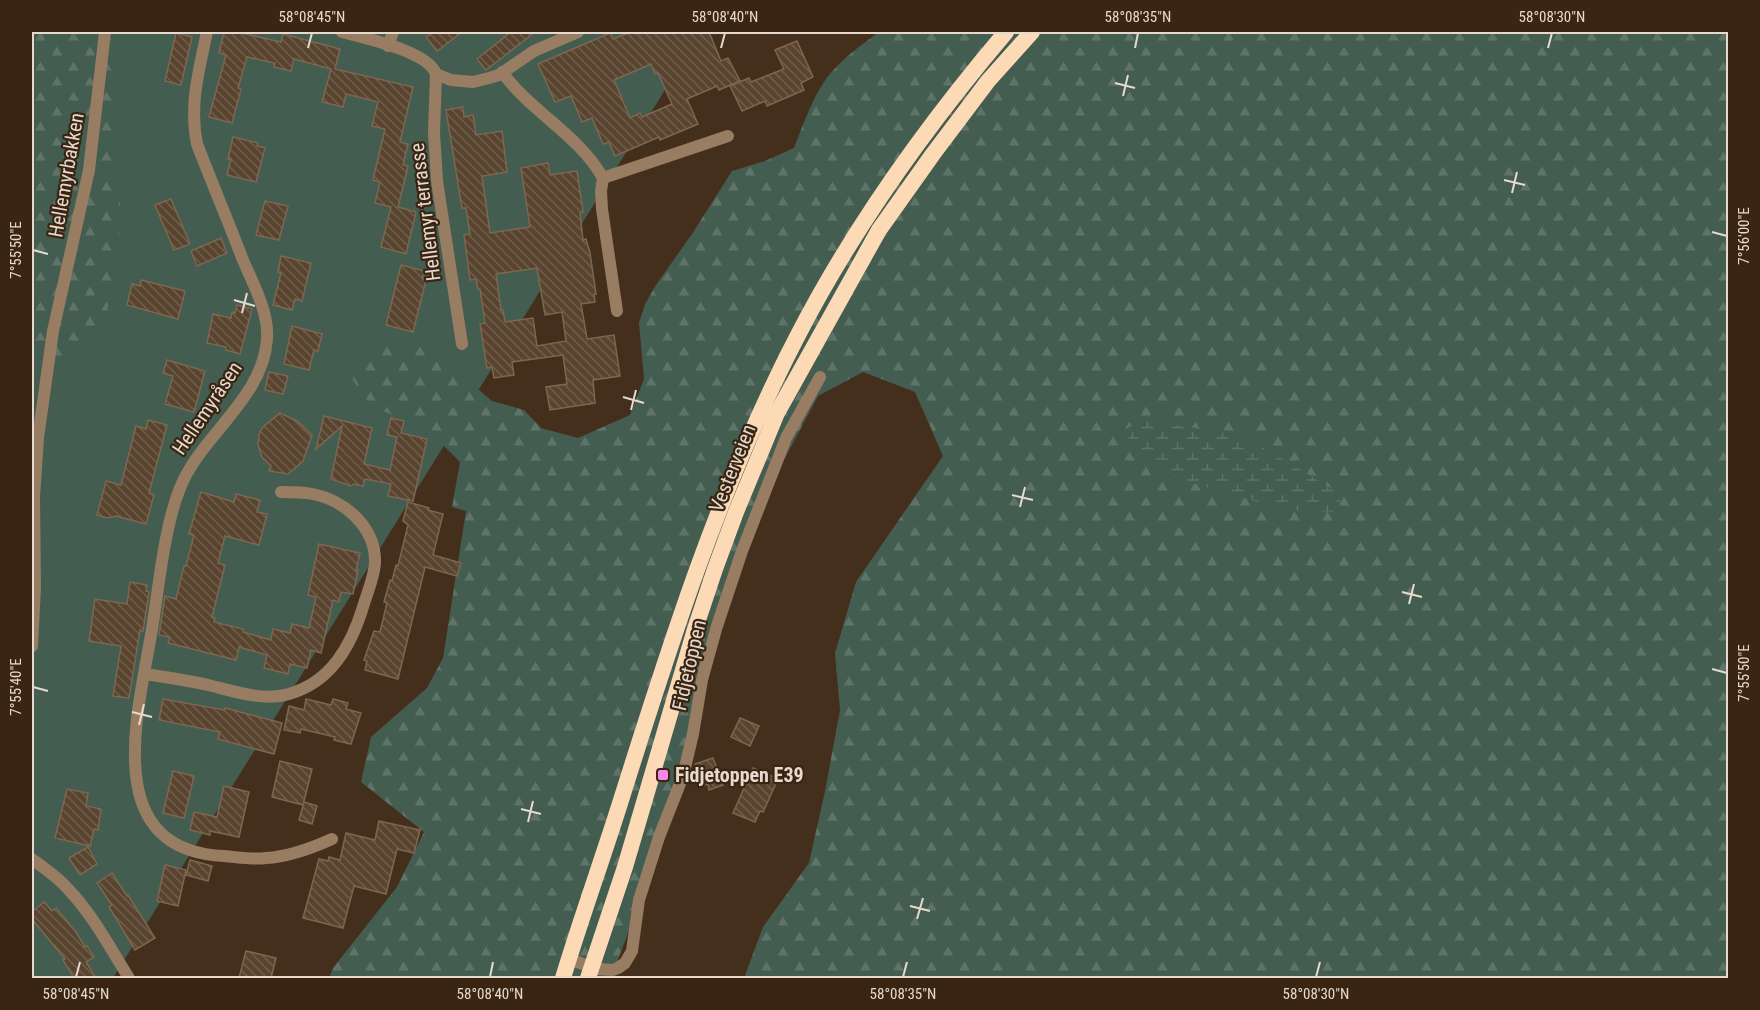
<svg xmlns="http://www.w3.org/2000/svg" width="1760" height="1010" viewBox="0 0 1760 1010" font-family="'Roboto Condensed',sans-serif">
  <defs>
    <pattern id="forest-firs" width="22" height="20" patternUnits="userSpaceOnUse" patternTransform="scale(1.5)"><rect width="22" height="20" fill="#445d51"/><path d="M5 1l3.5 6h-7zM16 11l3.5 6h-7z" fill="#5f7469"/></pattern>
    <pattern id="wetland-marsh" width="20" height="14" patternUnits="userSpaceOnUse" patternTransform="scale(1.5)"><rect width="20" height="14" fill="#445d51"/><path d="M1 5h8M5 5V1M11 12h8M15 12V8" fill="none" stroke="#5f7469"/></pattern>
    <pattern id="building-back-hatch" width="6" height="6" patternUnits="userSpaceOnUse" patternTransform="scale(1.5)"><rect width="6" height="6" fill="#58442f"/><path d="M-1 5l2 2M0 0l6 6M5-1l2 2" fill="none" stroke="#705e4c"/></pattern>
  </defs>
  <rect width="100%" height="100%" fill="#442f1c"/>
  <polygon fill="#445d51" points="32,32 701,32 113,978 32,978"/>
  <g fill="url(#forest-firs)">
    <polygon points="32,32 111,32 121,223 105,326 67,362 32,343"/>
    <path d="M879 32H1728V978H744L763 927 809 863 825 791 840 710 835 653 856 582 943 456 915 392 863 372 818 396 770 486 736 577 681 769 631 925 611 978H329L333 968 397 887 424 832 361 782 371 737 427 688 443 658 466 511 452 507 460 462 426 428 372 407 350 376 369 341 423 344 438 350 452 367 492 401 524 410 541 428 578 438 630 415 644 379 639 323 645 304 656 285 692 234 732 171 765 161 794 148C803 125 812 99 826 79 841 59 860 46 879 32Z"/>
  </g>
  <polygon fill="url(#wetland-marsh)" points="1145,419 1245,437 1341,494 1339,512 1286,510 1192,483 1137,457 1124,430"/>
  <g fill="url(#building-back-hatch)" stroke="#7d6751" stroke-width="1.5" fill-rule="evenodd">
    <polygon points="224,32 237,32 281,42 283,34 340,49 335,69 413,87 400,142 408,144 403,165 408,166 398,207 416,212 406,254 381,247 391,207 375,203 380,182 373,180 385,129 372,126 378,102 346,94 343,107 322,102 331,69 294,59 291,71 274,67 275,63 247,57 238,88 241,89 232,123 209,117 226,55 219,53"/>
    <polygon points="434,32 462,32 437,51 426,37"/>
    <polygon points="511,32 535,32 486,70 477,59"/>
    <path d="M631 32H709L721 61 728 58 740 81 719 90 717 86 687 99 698 124 660 140 659 137 615 156 609 142 603 144 592 118 582 122 571 96 555 102 538 64 610 33 613 39ZM651 64 655 74 658 73 672 104 642 117 640 113 630 118 614 80Z"/>
    <polygon points="176,33 192,37 181,85 165,81"/>
    <polygon points="797,41 813,77 801,83 804,90 767,106 765,101 742,111 730,86 749,78 751,82 784,69 775,50"/>
    <path d="M463 107 464 117 473 115 476 135 502 131 507 172 482 176 490 233 530 227 521 168 548 163 550 175 577 171 583 212 580 213 583 240 586 239 590 253 596 294H594L595 302 581 304 587 339 614 335 620 376 593 380 595 403 550 410 546 387 567 384 563 355 512 362 514 375 494 378 492 367 487 368 480 324 485 323 480 289H478L476 279 470 280 464 235 470 234 466 208H462L446 110ZM537 268 545 315 562 312 566 341 537 346 533 318 505 322 503 310H501L496 274Z"/>
    <polygon points="233,137 258,143 257,146 265,148 256,182 227,175 231,159 228,159"/>
    <polygon points="171,199 190,244 174,250 155,205"/>
    <polygon points="265,201 288,206 279,240 256,235"/>
    <polygon points="221,238 227,253 197,266 191,251"/>
    <polygon points="281,256 311,263 302,301 295,299 292,310 273,305 281,273 278,272"/>
    <polygon points="401,265 424,271 422,278 426,280 413,332 386,325"/>
    <polygon points="141,280 185,291 178,319 127,305 132,284 140,286"/>
    <polygon points="237,305 252,309 240,354 226,350 226,347 207,343 213,314 231,318 232,312 235,313"/>
    <polygon points="292,326 322,334 318,351 314,350 309,370 284,364"/>
    <polygon points="167,360 205,371 194,412 165,404 173,376 163,373"/>
    <polygon points="269,372 288,376 283,394 265,390"/>
    <polygon points="280,413 297,421 312,435 303,461 288,474 269,471 271,466 262,457 258,445 259,434 263,427"/>
    <polygon points="324,416 372,428 364,464 390,470 397,437 387,435 391,418 404,421 401,433 427,439 413,501 388,496 391,484 365,479 363,486 354,484 351,486 331,479 342,426 316,449"/>
    <polygon points="148,420 167,425 149,493 154,495 146,524 116,516 107,518 97,515 106,481 121,485 136,426 146,429"/>
    <polygon points="201,492 234,502 236,494 260,500 257,512 267,514 259,545 225,536 218,563 225,565 212,617 215,618 214,622 243,629 243,632 271,640 273,629 290,633 292,624 309,628 316,597 308,595 319,544 360,553 356,570 358,570 353,594 341,592 339,602 333,600 321,653 311,650 307,668 290,664 288,674 264,668 267,655 239,647 236,660 168,643 170,637 159,635 165,596 176,599 184,566 186,566 194,535 189,534"/>
    <polygon points="408,502 429,508 428,510 443,514 433,555 461,563 457,576 425,567 398,679 365,670 367,661 364,660 374,631 380,632 387,603 384,602 390,580 392,581 396,565 398,566 408,525 403,521"/>
    <polygon points="130,582 147,585 146,591 149,592 143,631 140,630 129,698 113,696 121,646 89,641 95,599 127,604"/>
    <polygon points="163,699 224,710 225,708 282,723 274,754 218,739 220,732 159,720"/>
    <polygon points="306,699 331,705 333,699 348,703 346,709 361,713 351,744 334,740 335,737 301,729 300,733 284,730 289,706 304,710"/>
    <polygon points="740,718 759,726 750,746 731,737"/>
    <polygon points="713,758 723,785 709,790 708,784 703,786 695,764"/>
    <polygon points="280,761 312,769 303,805 272,797"/>
    <polygon points="753,768 778,779 763,812 760,811 755,822 733,813"/>
    <polygon points="173,771 194,776 184,818 163,813"/>
    <polygon points="224,786 249,792 239,837 210,831 210,835 190,830 194,812 217,817"/>
    <polygon points="67,789 88,793 86,806 101,809 98,830 94,829 90,846 55,838"/>
    <polygon points="304,802 317,806 312,824 299,820"/>
    <polygon points="379,821 420,830 414,853 397,849 386,894 354,886 343,928 303,918 319,859 328,861 329,857 340,860 346,833 375,840"/>
    <polygon points="88,847 97,864 80,875 69,858"/>
    <polygon points="190,860 212,866 208,881 186,875"/>
    <polygon points="165,865 186,870 178,906 157,901"/>
    <polygon points="112,873 127,896 128,895 155,938 135,950 109,907 112,905 97,883"/>
    <polygon points="44,902 52,911 56,908 76,932 85,947 87,946 94,957 86,962 96,978 74,978 63,960 65,959 32,919 32,912"/>
    <polygon points="246,951 276,958 271,978 239,978"/>
  </g>
  <g fill="none" stroke-linecap="round" stroke-linejoin="round">
    <g stroke="#987d62" stroke-width="12">
      <path d="M207 32C199 70 189 105 197 144 212 183 228 221 243 260 253 284 269 312 267 339 263 399 201 435 180 488 164 528 159 586 152 629 139 709 97 850 224 856 237 857 252 860 266 858 287 857 312 848 332 839"/>
      <path d="M342 32C364 38 428 51 436 74L451 80 473 82 489 78 499 75 534 51 578 32"/>
      <polyline points="388,46 393,32"/>
      <path d="M502 72C531 112 579 135 603 178L601 191 602 209 617 311"/>
      <polyline points="436,74 434,133 437,181 462,344"/>
      <polyline points="603,178 728,136"/>
      <path d="M145 674C165 677 184 680 204 684 230 690 262 702 289 694 331 682 351 646 363 607 367 593 374 578 375 563 376 528 346 501 313 494 303 492 292 492 281 492"/>
      <path d="M32 859C44 868 58 877 68 889 93 915 110 948 129 978"/>
      <polyline points="569,959 597,969 613,970 618,968 625,963 632,951 639,900 659,837 683,776 693,734 702,680 717,626 742,551 786,438 820,377"/>
    </g>
    <polyline stroke="#987d62" stroke-width="12" points="32,646 35,587 34,497 38,438 53,331 89,170 105,32"/>
    <g stroke="#fcdab6" stroke-width="16">
      <path d="M563 978C581 918 603 858 622 797 671 641 721 483 797 337 852 230 928 124 1006 32"/>
      <polyline points="588,978 625,867 695,629 715,569 736,512 777,413 879,230 933,154 988,81 1032,32"/>
    </g>
  </g>
  <path fill="none" stroke="#e6d9cd" stroke-width="2" d="M308 48 312 33M721 48 725 33M1135 48 1138 33M1548 48 1552 33M1115 83 1135 88M1123 96 1128 75M1504 180 1525 185M1512 193 1517 172M1712 232 1727 236M33 250 48 254M234 300 255 306M242 313 247 293M623 397 644 403M631 410 636 390M1012 495 1033 500M1020 507 1025 487M1402 592 1422 597M1409 604 1414 584M1712 669 1727 673M33 687 48 691M132 712 152 717M139 725 144 704M521 809 541 814M528 822 533 801M910 906 930 911M917 919 923 898M76 977 80 962M490 977 493 962M903 977 907 962M1316 977 1320 962"/>
  <rect fill="#f987e9" stroke="#392512" stroke-width="2" x="657" y="769" width="12" height="12" rx="3"/>
  <g text-anchor="middle" stroke-width="4.5" stroke-linejoin="round" paint-order="stroke">
    <g font-size="20" fill="#e6d9cd" stroke="#392512">
      <text transform="translate(66 175) rotate(-80)" y="7">Hellemyrbakken</text>
      <text transform="translate(425 212) rotate(-97)" y="7">Hellemyr terrasse</text>
      <text transform="translate(207 408) rotate(-56)" y="7">Hellemyråsen</text>
      <text transform="translate(732 468) rotate(-68)" y="7">Vesterveien</text>
      <text transform="translate(689 665) rotate(-77)" y="7">Fidjetoppen</text>
    </g>
    <g font-size="20" font-weight="bold" fill="#e6d9cd" stroke="#392512" text-anchor="start">
      <text x="675" y="782">Fidjetoppen E39</text>
    </g>
  </g>
  <rect width="1760" height="1010" fill="none" stroke="#392512" stroke-width="66"/>
  <rect x="33" y="33" width="1694" height="944" fill="none" stroke="#e6d9cd" stroke-width="2"/>
  <g font-size="15" text-anchor="middle" fill="#e6d9cd">
    <text x="312" y="22">58°08'45"N</text>
    <text x="725" y="22">58°08'40"N</text>
    <text x="1138" y="22">58°08'35"N</text>
    <text x="1552" y="22">58°08'30"N</text>
    <text transform="translate(1744 236) rotate(-90)" y="5">7°56'00"E</text>
    <text transform="translate(16 250) rotate(-90)" y="5">7°55'50"E</text>
    <text transform="translate(1744 673) rotate(-90)" y="5">7°55'50"E</text>
    <text transform="translate(16 687) rotate(-90)" y="5">7°55'40"E</text>
    <text x="76" y="999">58°08'45"N</text>
    <text x="490" y="999">58°08'40"N</text>
    <text x="903" y="999">58°08'35"N</text>
    <text x="1316" y="999">58°08'30"N</text>
  </g>
</svg>
